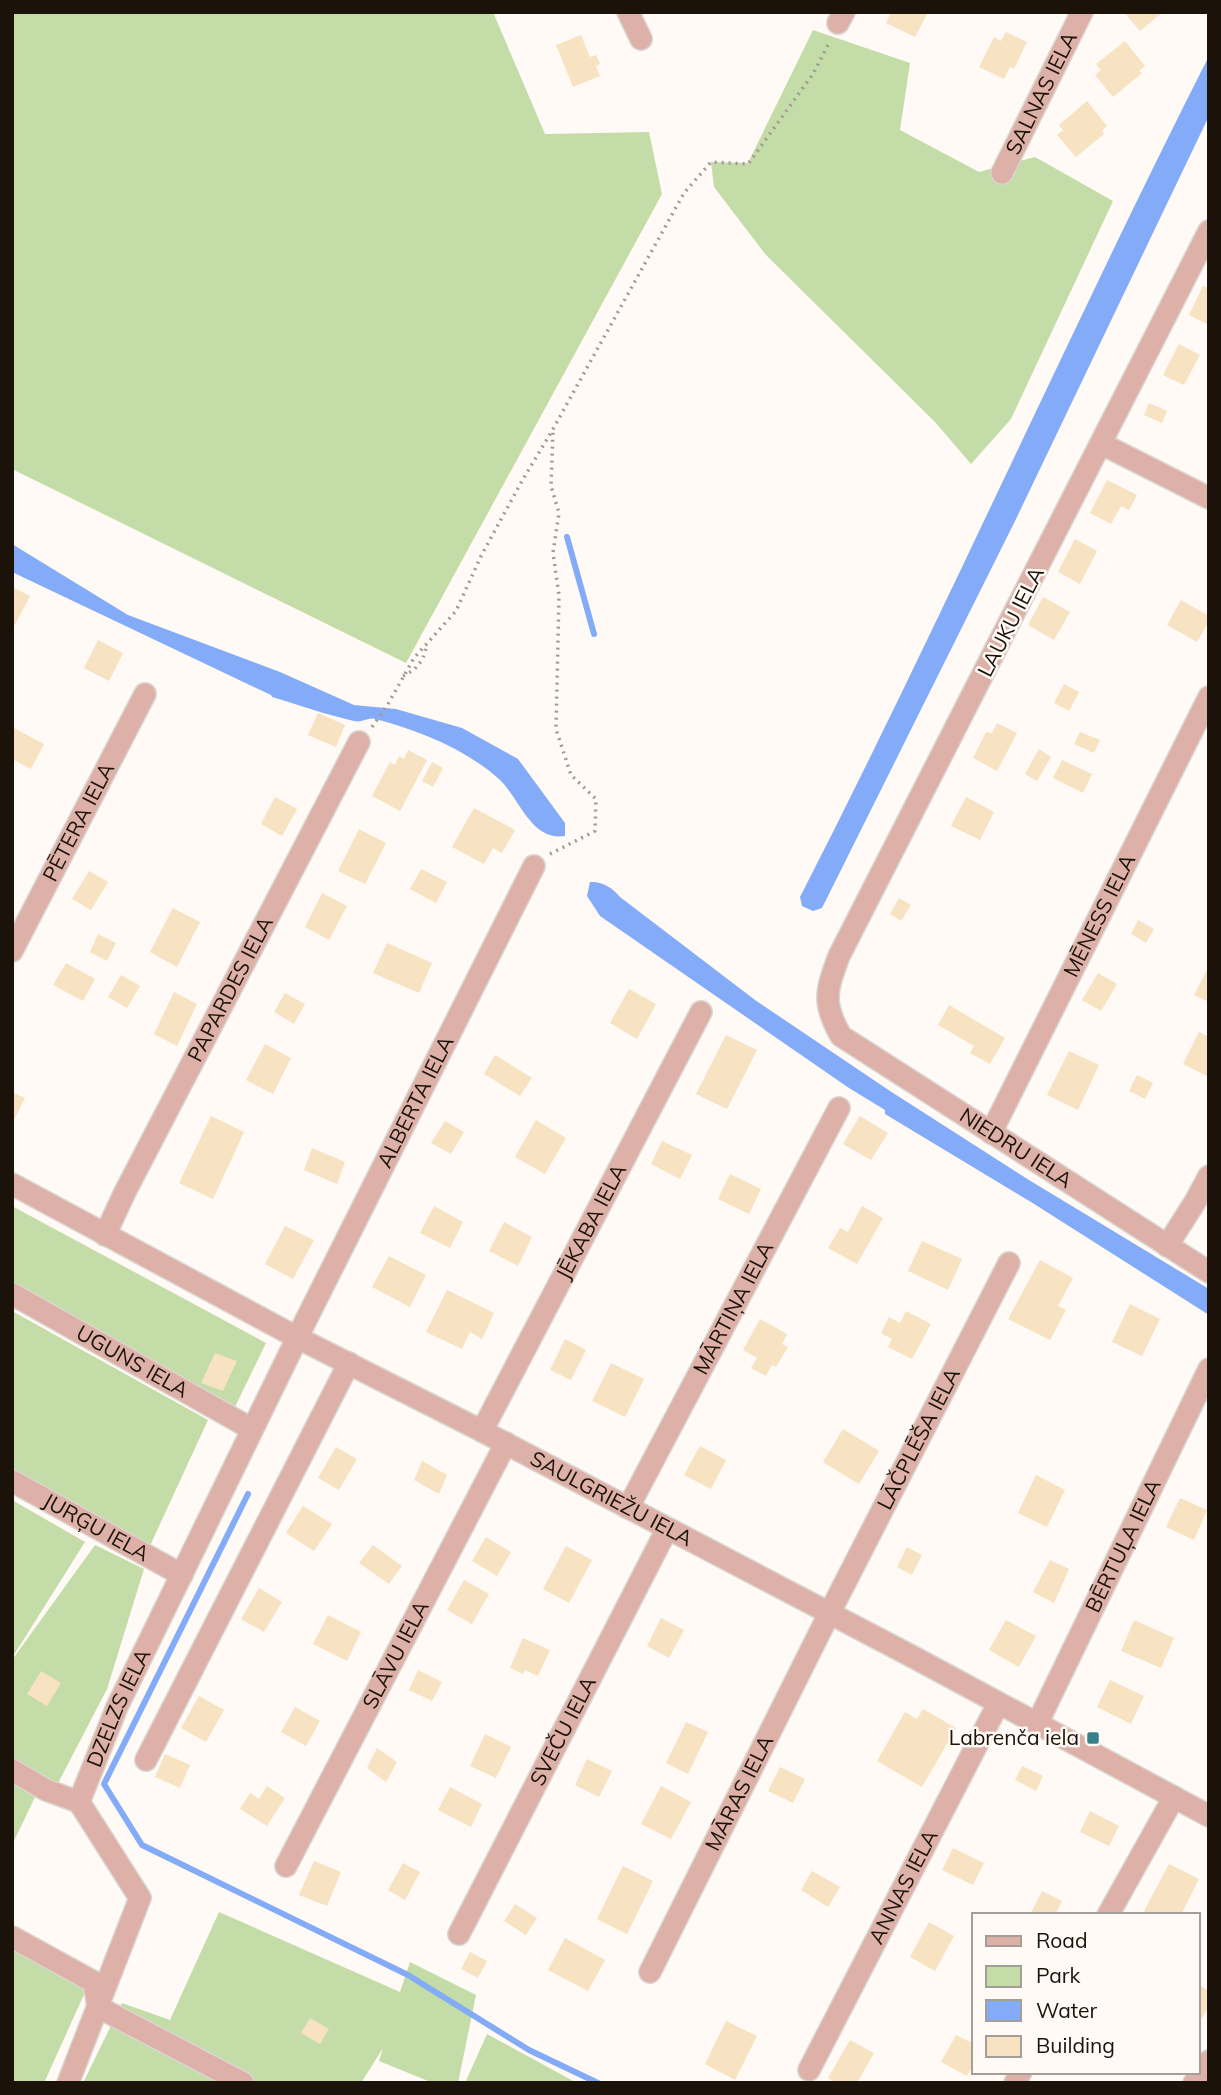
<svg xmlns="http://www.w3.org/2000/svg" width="1221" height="2095" viewBox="0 0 1221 2095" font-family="Mulish,sans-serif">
  <rect width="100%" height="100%" fill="#fffaf5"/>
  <g fill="#c4dca7">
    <polygon points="12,12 493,12 545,134 649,132 662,194 406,663 12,469"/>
    <polygon points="813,30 910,63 900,130 979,172 1035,157 1113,201 1011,419 971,464 935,422 766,255 714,187 711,162 748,163"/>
    <polygon points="12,1206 266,1343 233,1411 12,1288"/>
    <polygon points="12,1311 208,1420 148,1550 12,1473"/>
    <polygon points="12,1500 85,1542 12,1658"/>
    <polygon points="95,1545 144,1569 107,1689 56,1787 12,1762 12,1660"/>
    <polygon points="12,1782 36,1795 12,1845"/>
    <polygon points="219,1912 400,1992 410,1962 476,1995 458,2083 433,2083 379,2061 383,2048 361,2083 83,2083 122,2003 170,2020"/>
    <polygon points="12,1950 86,1990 44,2083 12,2083"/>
    <polygon points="487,2034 577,2083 465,2083"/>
  </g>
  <g fill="#84abf8">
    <path d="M1209 56V116L1016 519 822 908 813 911 802 906 800 897C942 620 1068 334 1209 56Z"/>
    <path d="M12 544 128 615 280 672 354 705 396 709 462 728 518 759 565 823V836C531 841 520 799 500 780 466 749 418 730 375 719 368 717 362 723 354 721 327 715 299 705 272 697L271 695 12 572Z"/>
    <path d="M590 882C602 881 613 888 620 897L755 1000 890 1091 1029 1180 1209 1289V1315L1031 1202 885 1114V1110L849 1088 600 916 587 896Z"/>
  </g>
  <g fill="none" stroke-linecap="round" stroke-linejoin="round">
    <g stroke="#84abf8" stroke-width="6">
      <polyline points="567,537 594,634"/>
      <polyline points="248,1494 104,1784 142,1845 408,1975 529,2050 598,2083"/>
    </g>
  </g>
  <g fill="#f7e2c2">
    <polygon points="891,12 928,12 915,37 886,23"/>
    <polygon points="1124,12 1163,12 1140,31"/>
    <polygon points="1006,32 1027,42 1014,69 1010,67 1004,79 979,67 994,37 1001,41"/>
    <polygon points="581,35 590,57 596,55 600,64 596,66 600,76 573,87 556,45"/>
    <polygon points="1125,41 1145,66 1139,71 1142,73 1113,97 1095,75 1101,70 1096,64"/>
    <polygon points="1087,101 1107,126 1102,131 1104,134 1076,157 1057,135 1063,130 1059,125"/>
    <polygon points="1203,286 1209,288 1209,325 1189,315"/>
    <polygon points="1179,344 1200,355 1184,385 1163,375"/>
    <polygon points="1149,403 1167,411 1162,423 1144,415"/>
    <polygon points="1107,480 1137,495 1129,510 1121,506 1111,524 1090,513"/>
    <polygon points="1075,539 1097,551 1080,584 1058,572"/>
    <polygon points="12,587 30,596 15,625 12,623"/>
    <polygon points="1043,597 1070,612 1054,640 1028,625"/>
    <polygon points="1181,600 1209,616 1209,621 1197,642 1167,625"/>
    <polygon points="98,640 123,653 109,681 84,668"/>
    <polygon points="1064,684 1079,692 1069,711 1054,703"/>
    <polygon points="318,713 345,725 336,747 308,735"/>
    <polygon points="997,723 1017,733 997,771 973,758 986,732 992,733"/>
    <polygon points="12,727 44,744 31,769 12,759"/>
    <polygon points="1080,732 1100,740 1094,753 1074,744"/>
    <polygon points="1039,749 1051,757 1037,781 1025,774"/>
    <polygon points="408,750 427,760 400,811 372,796 390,762 395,765 399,756 404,759"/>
    <polygon points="1062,760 1092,774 1083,793 1053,778"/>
    <polygon points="432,762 443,768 433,787 422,781"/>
    <polygon points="275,797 297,809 282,836 261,824"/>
    <polygon points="966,797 994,812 980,840 951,826"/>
    <polygon points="474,808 515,830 502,853 493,848 484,864 452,847"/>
    <polygon points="359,829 386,843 365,884 338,871"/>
    <polygon points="421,869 447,882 436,903 410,889"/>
    <polygon points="89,871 108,882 91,910 72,899"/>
    <polygon points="322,893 347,906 329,940 305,927"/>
    <polygon points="899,898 911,905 901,921 890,914"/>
    <polygon points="173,908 200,922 177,967 150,952"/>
    <polygon points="1138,920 1154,929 1146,943 1131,934"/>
    <polygon points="98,934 116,943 107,961 90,952"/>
    <polygon points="387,943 432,963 419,993 373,973"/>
    <polygon points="66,963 95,979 83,1001 53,985"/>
    <polygon points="1209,966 1209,1002 1194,995"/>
    <polygon points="1098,973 1117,984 1101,1011 1082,1000"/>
    <polygon points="121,975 140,986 127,1008 108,997"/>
    <polygon points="629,989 656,1004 637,1039 610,1023"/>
    <polygon points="174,992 197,1004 177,1046 154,1034"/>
    <polygon points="285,993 305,1004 294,1024 274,1012"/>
    <polygon points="949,1005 1005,1038 990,1064 970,1053 974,1046 938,1025"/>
    <polygon points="1199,1032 1209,1037 1209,1077 1183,1064"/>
    <polygon points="726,1035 757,1050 727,1109 696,1094"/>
    <polygon points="265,1044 291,1058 273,1094 246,1080"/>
    <polygon points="1069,1051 1099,1065 1078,1110 1047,1095"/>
    <polygon points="495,1055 532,1078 520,1096 484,1074"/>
    <polygon points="1137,1075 1153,1083 1145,1099 1129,1091"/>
    <polygon points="12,1092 25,1098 12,1124"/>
    <polygon points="211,1116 244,1132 213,1199 179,1183"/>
    <polygon points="860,1116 888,1133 871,1160 843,1144"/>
    <polygon points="536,1120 566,1138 545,1174 515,1157"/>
    <polygon points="445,1121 464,1132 451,1154 431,1143"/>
    <polygon points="662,1141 692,1155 680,1179 651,1164"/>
    <polygon points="312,1148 345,1162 337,1184 304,1170"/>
    <polygon points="730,1174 761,1189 749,1214 718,1199"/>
    <polygon points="434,1206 463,1222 450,1248 420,1233"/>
    <polygon points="862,1206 883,1218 857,1264 828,1248 840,1228 848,1232"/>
    <polygon points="504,1222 532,1237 518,1266 489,1251"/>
    <polygon points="285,1226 314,1240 293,1279 265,1264"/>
    <polygon points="922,1241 962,1259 948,1290 908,1271"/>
    <polygon points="389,1256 426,1275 410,1307 372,1287"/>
    <polygon points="1040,1260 1073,1278 1058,1306 1066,1310 1050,1340 1008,1319"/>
    <polygon points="447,1290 494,1313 482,1339 470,1332 462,1349 426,1332"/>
    <polygon points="1130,1304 1160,1319 1142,1356 1112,1342"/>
    <polygon points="906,1311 931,1324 912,1359 888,1347 892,1339 881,1333 889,1317 900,1323"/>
    <polygon points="760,1319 787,1334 782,1344 788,1347 776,1367 772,1365 766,1376 751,1368 757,1358 743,1350"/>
    <polygon points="565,1339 586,1350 571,1380 550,1370"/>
    <polygon points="215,1353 237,1361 223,1391 201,1383"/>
    <polygon points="611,1363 644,1379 625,1417 592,1401"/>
    <polygon points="843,1429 879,1451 859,1484 823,1462"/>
    <polygon points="700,1446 726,1460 711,1489 684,1475"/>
    <polygon points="336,1447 357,1459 339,1490 318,1478"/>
    <polygon points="422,1461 447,1475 439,1494 414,1480"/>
    <polygon points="1036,1475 1065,1490 1047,1527 1018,1513"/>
    <polygon points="1180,1498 1207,1510 1194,1540 1166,1527"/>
    <polygon points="303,1506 332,1524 314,1551 286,1533"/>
    <polygon points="486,1537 511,1552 497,1576 472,1561"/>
    <polygon points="373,1545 402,1566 389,1584 359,1563"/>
    <polygon points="566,1546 592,1560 569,1603 543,1589"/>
    <polygon points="907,1547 922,1555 912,1575 897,1567"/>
    <polygon points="1050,1560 1069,1569 1054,1603 1033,1592"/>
    <polygon points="464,1580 489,1594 472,1624 447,1610"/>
    <polygon points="259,1588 282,1602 264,1632 241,1619"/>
    <polygon points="328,1615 361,1632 347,1661 313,1644"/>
    <polygon points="661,1618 684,1630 669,1658 647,1646"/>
    <polygon points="1006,1620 1036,1636 1019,1667 989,1650"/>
    <polygon points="1134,1620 1174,1638 1161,1668 1121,1651"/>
    <polygon points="523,1638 550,1650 538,1676 525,1670 523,1674 510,1668"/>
    <polygon points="418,1670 442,1682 432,1701 409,1690"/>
    <polygon points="41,1671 61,1683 47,1706 27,1694"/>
    <polygon points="1110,1680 1144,1696 1131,1724 1097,1707"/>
    <polygon points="199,1696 224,1710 206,1742 181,1728"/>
    <polygon points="295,1707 320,1721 306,1746 281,1732"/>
    <polygon points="923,1709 956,1728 922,1787 877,1761 905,1712 917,1719"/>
    <polygon points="686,1722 708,1732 688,1774 666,1763"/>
    <polygon points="485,1734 511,1747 496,1778 470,1766"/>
    <polygon points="377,1748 397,1762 386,1782 367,1768"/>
    <polygon points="165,1754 190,1765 180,1788 155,1777"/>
    <polygon points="587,1759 612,1771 599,1797 575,1785"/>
    <polygon points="1022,1766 1043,1776 1036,1791 1015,1780"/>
    <polygon points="780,1767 805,1779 793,1803 768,1791"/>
    <polygon points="267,1786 285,1798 267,1826 240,1809 250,1793 259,1799"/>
    <polygon points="661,1786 691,1802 671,1839 641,1824"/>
    <polygon points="450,1787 482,1804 471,1827 438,1810"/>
    <polygon points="1090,1811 1119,1826 1109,1846 1080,1832"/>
    <polygon points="953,1848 984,1863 973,1885 942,1870"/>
    <polygon points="314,1861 341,1872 327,1906 299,1895"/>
    <polygon points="403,1863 420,1872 405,1900 388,1890"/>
    <polygon points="1169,1864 1199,1879 1181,1915 1151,1915 1144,1911"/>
    <polygon points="623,1866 653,1881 627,1934 597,1919"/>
    <polygon points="812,1871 840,1887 828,1907 801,1890"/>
    <polygon points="1042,1891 1062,1901 1055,1915 1030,1915"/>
    <polygon points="515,1904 537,1918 526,1935 504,1921"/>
    <polygon points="929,1922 954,1936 935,1971 910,1957"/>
    <polygon points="565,1938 605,1960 588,1991 548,1970"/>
    <polygon points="470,1952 487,1961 478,1978 461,1969"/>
    <polygon points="1198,1984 1209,1991 1209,2007 1198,2024"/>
    <polygon points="310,2018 329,2029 320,2044 301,2033"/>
    <polygon points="726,2021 757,2036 735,2080 705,2064"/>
    <polygon points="956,2035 974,2044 974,2064 967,2076 941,2062"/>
    <polygon points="850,2040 874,2053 857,2083 837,2083 828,2078"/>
  </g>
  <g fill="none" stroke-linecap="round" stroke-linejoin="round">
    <defs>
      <g id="minor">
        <polyline points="628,12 641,39"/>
        <polyline points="838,23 844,12"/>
        <path id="s1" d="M1002 173 1082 12"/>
        <path id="s2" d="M1209 231 839 956C826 991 822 1003 841 1036L1209 1272"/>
        <polyline points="1102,444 1209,498"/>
        <path id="s3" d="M12 951 145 694"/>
        <path id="s4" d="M991 1133 1209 697"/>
        <path id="s5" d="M12 1184 298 1338 482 1431 917 1659 1209 1816"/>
        <path id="s6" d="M105 1235 125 1192 359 742"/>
        <polyline points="1167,1246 1195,1202 1209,1176"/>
        <path id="s7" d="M12 1294 252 1429"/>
        <path id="s8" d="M482 1431 701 1012"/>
        <path id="s9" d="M12 1481 182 1575"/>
        <path id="s10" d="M628 1508 839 1108"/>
        <path id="s11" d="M1037 1724 1209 1369"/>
        <polyline points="146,1760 349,1363"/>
        <polyline points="12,1770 46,1790 79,1802"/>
        <path id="s12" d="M79 1802 117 1707 303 1326 534 866"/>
        <path id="s13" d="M286 1866 506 1443"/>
        <polyline points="1108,1915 1174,1797"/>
        <path id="s14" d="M459 1934 667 1529"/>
        <polyline points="12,1937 94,1982 98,2007 243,2083"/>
        <path id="s15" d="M650 1972 829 1614 1009 1263"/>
        <path id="s16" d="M809 2070 998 1704"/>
        <polyline points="68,2083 140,1898 79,1802"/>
        <polyline points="1015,2083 1021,2072"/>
        <polyline points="1194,2083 1209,2061"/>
      </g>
    </defs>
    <use href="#minor" stroke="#dbd5cf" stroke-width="24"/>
    <g stroke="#a09a93" stroke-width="3.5" stroke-dasharray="2 5" stroke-linecap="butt">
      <path d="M403 676C416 670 423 662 426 648"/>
      <polyline points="372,727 388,704 414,658 456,611 481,556 522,481 553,429 684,193 711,162 748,164 813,74 830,41"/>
      <polyline points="550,854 595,831 596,799 571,775 556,729 559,595 553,553 559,513 551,486 553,431"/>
    </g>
    <use href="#minor" stroke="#ddb0a8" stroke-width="21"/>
  </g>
  <rect fill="#388089" stroke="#fffaf5" stroke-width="2.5" x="1086" y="1731" width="14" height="14" rx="3.5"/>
  <g text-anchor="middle" stroke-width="5" stroke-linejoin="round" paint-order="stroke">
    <g font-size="21" fill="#1b1309" stroke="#fffaf5">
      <text dy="7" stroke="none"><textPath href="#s1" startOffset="89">SALNAS IELA</textPath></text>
      <text transform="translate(1011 622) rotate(-63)" y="7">LAUKU IELA</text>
      <text dy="7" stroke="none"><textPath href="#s3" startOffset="145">PĒTERA IELA</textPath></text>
      <text dy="7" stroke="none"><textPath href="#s4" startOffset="243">MĒNESS IELA</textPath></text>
      <text dy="7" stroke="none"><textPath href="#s6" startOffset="276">PAPARDES IELA</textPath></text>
      <text dy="7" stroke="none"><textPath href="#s12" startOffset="777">ALBERTA IELA</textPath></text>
      <text dy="7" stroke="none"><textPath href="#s2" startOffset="1106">NIEDRU IELA</textPath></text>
      <text dy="7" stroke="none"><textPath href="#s8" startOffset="236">JĒKABA IELA</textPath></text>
      <text dy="7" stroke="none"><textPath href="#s10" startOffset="226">MĀRTIŅA IELA</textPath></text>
      <text dy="7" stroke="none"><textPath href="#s7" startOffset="138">UGUNS IELA</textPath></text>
      <text dy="7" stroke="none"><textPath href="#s15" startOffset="597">LĀČPLĒŠA IELA</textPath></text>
      <text dy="7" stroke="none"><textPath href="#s5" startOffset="677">SAULGRIEŽU IELA</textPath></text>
      <text dy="7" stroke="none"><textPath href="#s9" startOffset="96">JURĢU IELA</textPath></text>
      <text dy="7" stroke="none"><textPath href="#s11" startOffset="198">BĒRTUĻA IELA</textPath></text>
      <text dy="7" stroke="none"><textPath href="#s13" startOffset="238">SLĀVU IELA</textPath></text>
      <text dy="7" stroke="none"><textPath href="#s12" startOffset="102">DZELZS IELA</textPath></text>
      <text dy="7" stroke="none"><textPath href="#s14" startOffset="228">SVEČU IELA</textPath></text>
      <text dy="7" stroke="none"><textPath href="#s15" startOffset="200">MĀRAS IELA</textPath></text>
      <text dy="7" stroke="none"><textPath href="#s16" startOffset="206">ANNAS IELA</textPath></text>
    </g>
    <g font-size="21" fill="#1b1309" stroke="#fffaf5" text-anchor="end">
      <text x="1079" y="1745">Labrenča iela</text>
    </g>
  </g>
  <rect width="1221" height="2095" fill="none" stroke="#1b1309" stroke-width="28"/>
  <rect x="972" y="1913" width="228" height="161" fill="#fffaf5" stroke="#a49e97" stroke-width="2"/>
  <rect x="986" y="1936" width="35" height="10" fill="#ddb0a8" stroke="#a49e97" stroke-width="2"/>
  <text x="1036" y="1948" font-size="21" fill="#1b1309">Road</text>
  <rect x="986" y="1966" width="35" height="21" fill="#c4dca7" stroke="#a49e97" stroke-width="2"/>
  <text x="1036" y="1983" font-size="21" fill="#1b1309">Park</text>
  <rect x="986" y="2000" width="35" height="21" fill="#84abf8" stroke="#a49e97" stroke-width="2"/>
  <text x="1036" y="2018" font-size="21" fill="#1b1309">Water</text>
  <rect x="986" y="2036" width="35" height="21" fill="#f7e2c2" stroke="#a49e97" stroke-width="2"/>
  <text x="1036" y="2053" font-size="21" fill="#1b1309">Building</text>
</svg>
